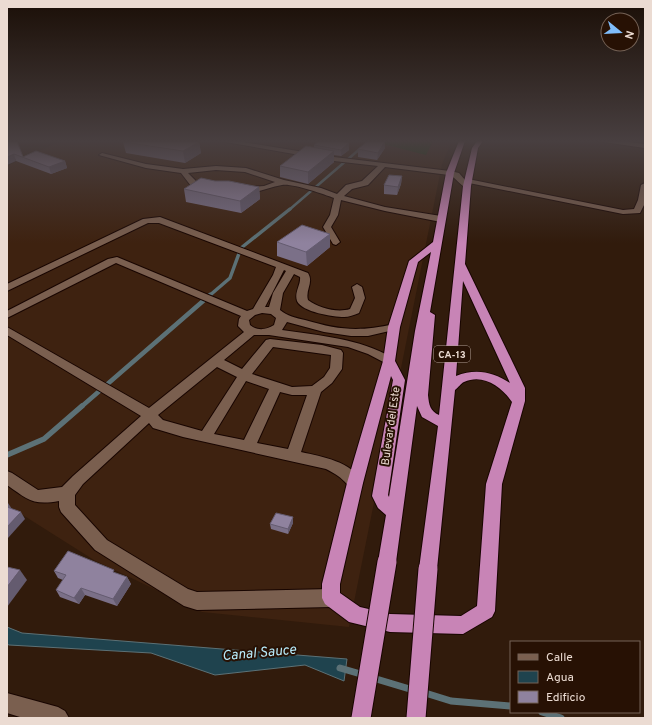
<svg xmlns="http://www.w3.org/2000/svg" width="652" height="725" viewBox="0 0 652 725" font-family="Overpass,sans-serif">
  <rect width="100%" height="100%" fill="#311b0c"/>
  <polygon fill="#3e2210" points="61,141 452,141 442,164 349,627 202,612 94,560 7,505 7,166"/>
  <polygon fill="#0c3904" points="376,141 433,141 426,155 375,142"/>
  <polygon fill="#1f434e" stroke="#5c7176" points="7,627 22,633 347,659 344,681 305,665 215,675 151,653 9,645 7,644"/>
  <g fill="none" stroke-linecap="round" stroke-linejoin="round">
    <polyline stroke="#5c7176" stroke-width="2.5" points="289,210 369,141"/>
    <polyline stroke="#5c7176" stroke-width="3.5" points="209,296 230,278 241,248 290,209"/>
    <polyline stroke="#5c7176" stroke-width="4.5" points="81,407 210,295"/>
    <polyline stroke="#5c7176" stroke-width="5.5" points="7,455 44,439 82,406"/>
    <g stroke="#5c7176" stroke-width="7">
      <polyline points="340,668 364,675"/>
      <polyline points="373,678 413,690"/>
      <polyline points="422,692 451,701 511,706"/>
      <polyline points="542,712 561,718"/>
    </g>
    <defs>
      <g id="minor">
        <path d="M220 141H237L334 157 450 171 459 173 465 180 468 179 623 210 634 209 638 200 641 185 645 183V203L640 213 623 214 469 183 471 186 467 188C460 186 457 178 449 175L385 167 368 185 352 189 344 196 385 207 441 216 445 219 441 222 385 211 341 200 338 215 331 227 340 242 336 245 333 244 323 227 330 215 334 198C323 194 292 183 282 185 268 187 256 195 241 192V188L264 186 275 182 245 172 216 170 188 173 197 182 213 186 214 188 210 190 191 186 181 173 146 168 99 155 102 153 146 164 183 169 216 166 246 168 284 180 321 188 337 194 346 185 362 181 378 166 334 161Z"/>
        <polygon points="597,141 621,141 645,144 645,148"/>
        <path d="M160 217 308 273C314 283 305 290 308 300 319 308 337 313 350 309L355 298 352 287 357 284 362 287 365 298 359 313C354 315 349 317 344 317 333 317 302 312 297 301 294 292 301 285 300 277L294 274 283 293 280 310C287 316 296 318 305 320 339 330 359 332 394 324L398 325 400 327 398 329 368 336H351L324 332 287 322 282 330C321 336 358 338 393 358L395 361 393 364 389 365 368 354 348 347 269 335H254L224 360 242 369 266 340 270 339 322 345 341 350 343 353 342 369 332 383 321 392 301 452C323 457 351 461 363 483L360 487C349 491 346 481 338 476 334 473 330 471 326 469L183 437 153 428 149 423 83 484 75 495V505L107 540 188 589 197 592 331 589 337 592 340 598 337 604 331 607 197 610 184 606 95 550 61 512 59 507V501C33 506 27 499 7 485V471L12 473 38 490 62 487 73 476 141 416 7 335V327L149 408 244 332 238 326 239 319 241 316 116 263 7 318V311L108 259 117 257 247 311 253 309 273 275 276 267 159 223H148L7 291V284L143 219ZM284 270 286 271 273 293 269 307H265ZM262 313 271 314 276 318 274 325C266 330 257 331 250 325L249 320 255 315ZM273 347 331 355 330 368 324 377 312 386 292 387 252 374ZM217 367 237 377 202 431 163 420 158 415ZM246 381 269 389 244 440 214 434ZM280 392 292 395H307L288 449 257 443Z"/>
        <polygon points="7,693 58,707 65,711 69,718 23,718 7,713"/>
      </g>
      <path id="highway" d="M459 141H465L454 173 430 312 435 315 428 395C429 405 430 411 439 415L463 186 472 148 477 141H483L478 148 471 186 465 264 525 388V401L502 484 495 611 492 617 463 634 390 632 349 622 325 604 322 598V584L347 483 383 361 388 327 409 261 433 242 446 173ZM431 252 415 331 389 497 388 495 405 380 395 361 400 327 418 262ZM463 281 510 383C493 372 476 368 456 376ZM391 376 393 380 372 496 378 508 386 515 378 562 381 568 387 570 393 568 396 562 417 406 422 417 438 426 419 569 422 575 428 577 434 575 437 569 455 390C458 388 461 383 464 382 483 373 502 387 512 402L486 484 477 606 461 616 390 614 360 607 340 593V584L363 483Z"/>
    </defs>
    <use href="#minor" stroke="#180500" stroke-width="2"/>
    <use href="#highway" stroke="#180500" stroke-width="2"/>
    <use href="#minor" fill="#7a5f4f" fill-rule="evenodd"/>
    <use href="#highway" fill="#c884b6" fill-rule="evenodd"/>
    <defs>
      <g id="highway-bridge">
        <polyline points="361,718 387,562"/>
        <polyline points="416,718 428,569"/>
      </g>
    </defs>
    <use href="#highway-bridge" stroke="#180500" stroke-width="21" stroke-linecap="butt"/>
    <use href="#highway-bridge" stroke="#c884b6" stroke-width="19"/>
  </g>
  <g fill="#7b7088">
    <polygon points="7,141 23,157 65,161 67,168 51,174 16,161"/>
    <polygon points="385,141 385,148 377,160 358,157 358,149"/>
    <polygon points="123,142 199,142 201,153 185,163 126,153"/>
    <polygon points="314,145 349,150 341,156 334,155 334,162 308,184 280,177 280,166 314,148"/>
    <polygon points="402,176 401,184 397,195 384,194 384,185"/>
    <polygon points="215,181 259,187 260,199 241,213 186,202 184,189"/>
    <polygon points="330,234 330,247 307,266 277,256 277,242"/>
    <polygon points="293,523 288,534 271,529 270,524"/>
    <polygon points="54,571 115,573 127,577 131,584 117,606 85,595 79,604 60,597 56,590 63,580 58,578"/>
  </g>
  <g fill="#645b6f">
    <polygon points="385,141 385,148 377,160 378,153"/>
    <polygon points="199,142 201,153 185,163 183,151"/>
    <polygon points="349,143 349,150 341,156 341,150"/>
    <polygon points="334,151 334,162 308,184 308,172"/>
    <polygon points="14,154 16,161 7,165 7,157"/>
    <polygon points="65,161 67,168 51,174 49,167"/>
    <polygon points="402,176 401,184 397,195 398,187"/>
    <polygon points="259,187 260,199 241,213 240,201"/>
    <polygon points="330,234 330,247 307,266 306,252"/>
    <polygon points="7,503 8,503 12,509 7,510"/>
    <polygon points="21,512 25,519 8,538 7,537 7,527"/>
    <polygon points="293,517 293,523 288,534 288,529"/>
    <polygon points="20,570 27,580 7,607 7,587"/>
    <polygon points="127,577 131,584 117,606 113,599"/>
    <polygon points="81,588 85,595 79,604 74,598"/>
  </g>
  <g fill="#8f829e" stroke="#645b6f">
    <polygon points="7,141 17,141 23,157 36,151 65,161 49,167 14,154 7,157"/>
    <polygon points="125,141 196,141 199,142 183,151 123,142"/>
    <polygon points="319,141 339,141 349,143 341,150 314,145"/>
    <polygon points="368,141 385,141 378,153 358,149"/>
    <polygon points="306,146 334,151 308,172 280,166"/>
    <polygon points="389,175 402,176 398,187 384,185"/>
    <polygon points="201,178 215,181 229,181 259,187 240,201 184,189"/>
    <polygon points="302,225 330,234 306,252 277,242"/>
    <polygon points="7,507 21,512 7,527"/>
    <polygon points="276,513 293,517 288,529 270,524"/>
    <polygon points="68,551 114,570 113,572 127,577 113,599 81,588 74,598 56,590 66,575 54,571"/>
    <polygon points="7,567 20,570 7,587"/>
  </g>
  <linearGradient id="sky" x2="0" y2="1"><stop stop-color="#1b0f07"/><stop offset="0.58" stop-color="#483f40"/><stop offset="1" stop-color="#483f40" stop-opacity="0"/></linearGradient>
  <rect width="652" height="243" fill="url(#sky)"/>
  <g text-anchor="middle" stroke-width="4" stroke-linejoin="round" paint-order="stroke">
    <rect fill="#271104" stroke="#b09e94" stroke-width="1" x="434" y="346" width="36" height="16" rx="3"/>
    <g font-size="10" font-weight="bold" fill="#ebdbd2">
      <text x="452" y="358">CA-13</text>
    </g>
    <g font-size="11" fill="#ebdbd2" stroke="#271104">
      <text transform="translate(390 426) rotate(-82)" y="4">Bulevar del Este</text>
    </g>
    <g font-size="14" font-style="italic" fill="#b7ebfb" stroke="#271104">
      <text transform="translate(259 652) rotate(-5)" y="5">Canal Sauce</text>
    </g>
  </g>
  <rect width="652" height="725" fill="none" stroke="#ebdbd2" stroke-width="16"/>
  <rect x="510" y="641" width="130" height="72" fill="#271104" stroke="#756256"/>
  <rect x="518" y="654" width="20" height="6" fill="#7a5f4f" stroke="#756256"/>
  <text x="546" y="661" font-size="12" fill="#ebdbd2">Calle</text>
  <rect x="518" y="671" width="20" height="12" fill="#1f434e" stroke="#756256"/>
  <text x="546" y="681" font-size="12" fill="#ebdbd2">Agua</text>
  <rect x="518" y="691" width="20" height="12" fill="#8f829e" stroke="#756256"/>
  <text x="546" y="701" font-size="12" fill="#ebdbd2">Edificio</text>
  <g transform="translate(620 32) rotate(108)"><circle r="19" fill="#271104" stroke="#756256"/>
  <path d="M0-3L7 15L0 10L-7 15Z" fill="#80bdfa"/>
  <text y="-6" font-size="11" font-weight="bold" text-anchor="middle" fill="#ebdbd2">N</text>
  </g>
</svg>
